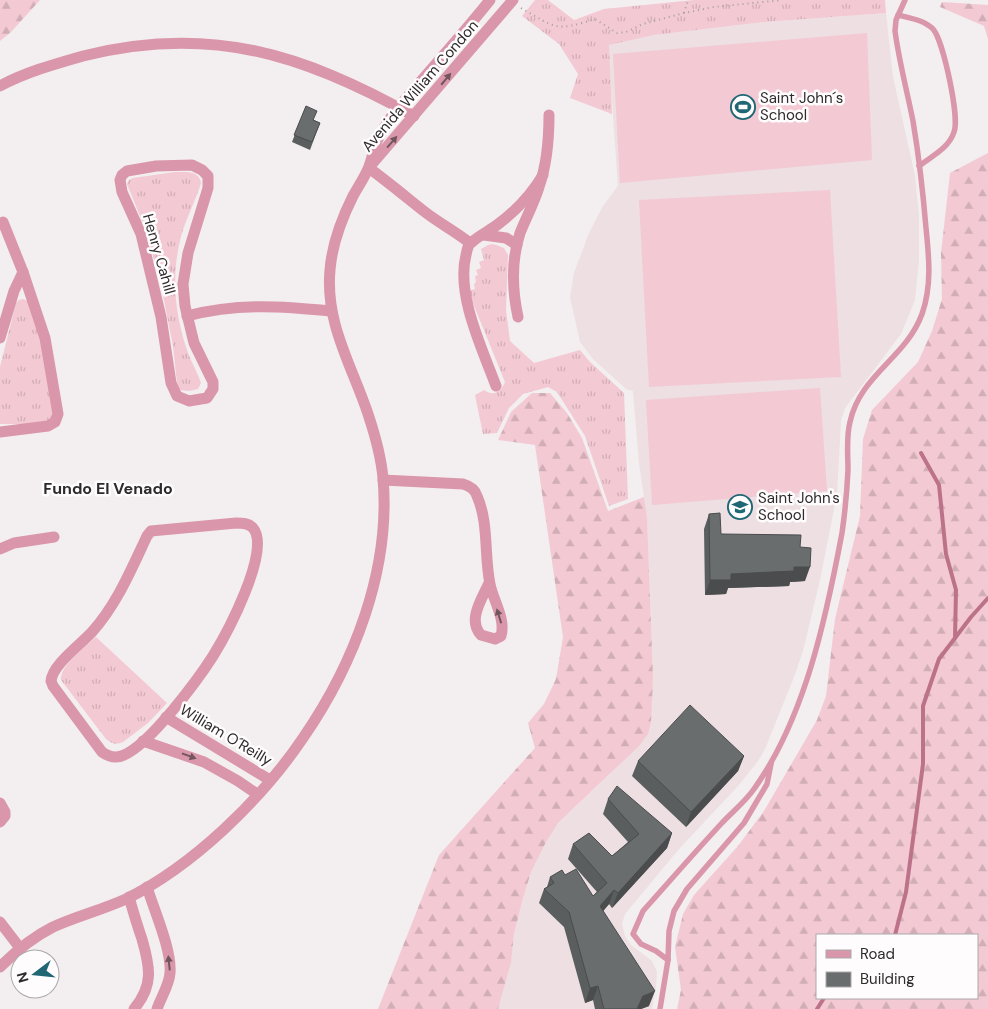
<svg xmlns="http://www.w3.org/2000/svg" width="988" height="1009" viewBox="0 0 988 1009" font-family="'DM Sans',sans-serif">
  <defs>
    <pattern id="grass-tufts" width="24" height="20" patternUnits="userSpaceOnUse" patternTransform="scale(1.25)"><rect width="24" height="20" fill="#f3c9d4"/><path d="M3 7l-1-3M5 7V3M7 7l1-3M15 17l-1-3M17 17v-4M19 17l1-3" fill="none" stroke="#d1adb6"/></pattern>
    <pattern id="forest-firs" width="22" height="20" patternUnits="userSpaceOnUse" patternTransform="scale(1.25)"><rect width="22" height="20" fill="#f3c9d4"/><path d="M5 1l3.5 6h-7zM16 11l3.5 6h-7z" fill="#d1adb6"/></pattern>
  </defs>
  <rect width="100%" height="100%" fill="#f3eeef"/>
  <polygon fill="#eddfe2" points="886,13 893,77 915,176 919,216 919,259 915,300 901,334 845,408 841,421 837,494 820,580 803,651 794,677 765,749 758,761 738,786 679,849 625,914 622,924 625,936 631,945 652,961 657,972 656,987 652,1009 498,1009 511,963 514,934 523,898 531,872 545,844 558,823 611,773 653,678 647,517 639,463 633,391 626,389 593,359 580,342 570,297 574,273 589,233 603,206 618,186 608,45 654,35 765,22"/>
  <g fill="url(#grass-tufts)">
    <polygon points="535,0 548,0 574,20 604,9 694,0 885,0 886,13 765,22 654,35 609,45 612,114 570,98 578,74 559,44 522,16"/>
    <path d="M175 172C186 172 199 170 201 183 196 200 187 216 182 233 171 272 174 309 186 347 190 360 197 371 201 383L198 389 189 391 180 390 177 383 173 346 160 280 146 231 127 184 129 180 133 178Z"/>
    <path d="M493 244 504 248 508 255 506 310 510 341 534 363 580 350 590 362 624 393 628 499 609 506 585 436 557 392 548 387 523 394 509 408 497 433 483 434 475 395 484 390C494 397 501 392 505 382L468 291 475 289 474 284 476 282 475 276 478 275 476 270 481 268 479 262 484 260 481 249 488 245Z"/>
    <polygon points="23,299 28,301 40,336 53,412 51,419 42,424 0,424 0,367 16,303 19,300"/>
    <path d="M96 637 167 703 148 723 123 742C116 745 112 744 106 739L61 680C60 665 85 647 96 637Z"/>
  </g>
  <g fill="url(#forest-firs)" fill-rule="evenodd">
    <polygon points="0,0 40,0 11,32 0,41"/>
    <polygon points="942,2 988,5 988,39 984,26 940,7"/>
    <path d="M988 153V1009H677L681 990 675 947 683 914 694 895 738 846 764 811 817 720 826 696 835 619 860 516 863 439 872 410 918 362 932 331 942 299 941 253 950 173ZM977 935V998H817V935Z"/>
    <polygon points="532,393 550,393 567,413 582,438 608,511 644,497 647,517 653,678 651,722 648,734 639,746 558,823 545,844 531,872 523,898 514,934 511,963 498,1009 378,1009 439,855 535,748 528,723 544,704 556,679 563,637 535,445 498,440 511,412"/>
  </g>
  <g fill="#f3c9d4">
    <polygon points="867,33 872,160 620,183 613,54"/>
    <polygon points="830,190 841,377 649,387 639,200"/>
    <polygon points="820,388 827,491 652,505 646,400"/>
  </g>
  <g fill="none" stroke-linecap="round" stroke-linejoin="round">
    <g stroke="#bc738a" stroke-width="4">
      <polyline points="921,453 939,485 946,554 956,590 955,638"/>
      <polyline points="895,935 906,892 923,764 923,706 939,659 971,617 988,598"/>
      <polyline points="817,1009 824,998"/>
    </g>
    <g stroke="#a4a0a1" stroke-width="2" stroke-dasharray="1 4" stroke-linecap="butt">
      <path d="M521 8C556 28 555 32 595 19L617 33 626 32 643 24 684 13 714 7 782 0"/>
      <polyline points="684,13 688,0"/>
    </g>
    <g stroke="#da96aa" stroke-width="5.5">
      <path d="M898 15C910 18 924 20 933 29 943 40 960 118 954 132 949 148 932 156 919 166"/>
      <path d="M668 960 656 951 641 944 633 934 643 911C669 882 694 853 721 824 731 813 745 802 754 789 805 718 826 618 842 533 845 512 847 491 848 470 848 454 846 437 850 422 860 375 906 358 922 314 932 286 929 257 926 228 923 192 919 157 913 121 907 91 899 61 895 31L896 20 905 0"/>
      <polyline points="660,1009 668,960 669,931 674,911 687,889 744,823 767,784 771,764"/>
    </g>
    <g stroke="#da96aa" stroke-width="11">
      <path d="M0 86C26 72 55 64 83 56 209 24 303 54 414 116"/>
      <polyline points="372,164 513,0"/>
      <polygon points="192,165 202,170 208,176 208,188 188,253 183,284 185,306 194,343 213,382 213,389 207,398 189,401 177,396 171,383 161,317 141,234 122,192 120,180 122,175 127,171 156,166"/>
      <path d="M369 168C388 182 406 197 425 212 439 223 455 231 470 243"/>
      <polyline points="484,235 506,238 517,245"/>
      <path d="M187 316C237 303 280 306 331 311"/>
      <path d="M518 317C512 289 511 261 520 233 526 218 534 203 539 187 547 164 549 140 549 115"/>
      <polyline points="0,338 14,291 23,272"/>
      <path d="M496 386C482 348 456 295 466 255 467 250 468 244 472 242 480 235 489 231 497 225 516 211 531 195 543 175"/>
      <polyline points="0,432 48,426 55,422 58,414 45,338 23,272 3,222"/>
      <path d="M383 480 463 484C470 486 475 489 477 496 489 523 484 555 490 584 493 600 506 619 501 636L495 639 481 635C467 620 482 599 489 583"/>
      <path d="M236 523C242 523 249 523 253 528 272 550 226 635 213 656 197 681 150 744 124 755 116 759 109 757 102 752L53 686 51 681C52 665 81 644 92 632 117 604 131 570 147 536L151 531Z"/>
      <polyline points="0,549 14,543 54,537"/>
      <polyline points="166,717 270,780"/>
      <polyline points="143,741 204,762 238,781 257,794"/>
      <polyline points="0,803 5,812 5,816 0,822"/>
      <path d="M147 887C154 910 172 950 170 973 169 986 161 997 157 1009"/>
      <path d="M129 897C133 911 137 925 142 939 150 967 154 985 134 1009"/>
      <polyline points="0,922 20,948"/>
      <path d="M0 967C16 951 33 937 53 927 77 916 102 910 126 899 193 866 261 800 303 738 354 664 391 570 383 478 381 456 375 435 368 414 352 366 325 323 330 270 332 244 342 218 353 196 358 187 364 178 368 169 372 160 373 150 377 141 389 115 410 94 428 73 449 49 470 25 490 0"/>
    </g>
  </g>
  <g fill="#5a5e5f">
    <polygon points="306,106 314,120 320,123 310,150 292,142"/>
    <polygon points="709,514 721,534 800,547 805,581 790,582 789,586 728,588 726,594 705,595 704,529"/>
    <polygon points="744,756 738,771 686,827 632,776 638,761"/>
    <polygon points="608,799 672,833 667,848 612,908 609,904 603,911 649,1006 641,1009 595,1009 593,1000 585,1003 564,927 539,903 544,889 547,887 550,877 565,875 593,896 597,892 568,859 573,844 612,856 628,842 603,814"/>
  </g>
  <g fill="#4a4c4d">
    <polygon points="794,567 810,567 805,581 790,582 789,586 728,588 726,594 705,595 710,580 731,574"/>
    <polygon points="744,756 738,771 686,827 691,812"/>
    <polygon points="672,833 667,848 612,908 618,893"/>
    <polygon points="614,890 609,904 595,921 600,906"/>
    <polygon points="598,986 593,1000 585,1003 590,988"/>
    <polygon points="655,991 649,1006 641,1009 637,1009 643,996"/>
  </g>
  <g fill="#696d6e" stroke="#4a4c4d">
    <polygon points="306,106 317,111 313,120 320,123 312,142 294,135"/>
    <polygon points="720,513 721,534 801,535 800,547 811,548 810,567 794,567 794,571 731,574 731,580 710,580 709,514"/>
    <polygon points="690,705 744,756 691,812 638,761"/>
    <polygon points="617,786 672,833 618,893 614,890 600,906 655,991 643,996 637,1009 604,1009 598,986 590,988 569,912 544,889 554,883 550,877 562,870 565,875 576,869 593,896 607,883 573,844 589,833 612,856 639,834 608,799"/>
  </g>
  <defs><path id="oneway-solid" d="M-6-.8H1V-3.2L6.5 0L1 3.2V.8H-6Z" transform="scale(1.25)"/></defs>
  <g fill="#72565e">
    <use href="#oneway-solid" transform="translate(446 79) rotate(-50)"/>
    <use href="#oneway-solid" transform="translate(392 142) rotate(-49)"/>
    <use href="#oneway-solid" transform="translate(499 616) rotate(-107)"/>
    <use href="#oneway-solid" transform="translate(189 756) rotate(20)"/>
    <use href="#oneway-solid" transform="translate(169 963) rotate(-96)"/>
  </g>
  <defs>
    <symbol id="stadium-ring" viewBox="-11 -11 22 22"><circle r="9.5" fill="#fffcfd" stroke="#1f6775" stroke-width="1.5"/><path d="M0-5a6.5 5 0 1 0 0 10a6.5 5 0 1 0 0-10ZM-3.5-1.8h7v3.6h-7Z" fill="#1f6775"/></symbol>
    <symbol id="school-ring" viewBox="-11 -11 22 22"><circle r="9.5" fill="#fffcfd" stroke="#1f6775" stroke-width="1.5"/><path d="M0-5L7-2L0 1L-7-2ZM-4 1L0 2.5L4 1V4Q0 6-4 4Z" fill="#1f6775"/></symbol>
  </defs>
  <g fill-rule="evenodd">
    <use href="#stadium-ring" x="729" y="93" width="28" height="28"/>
    <use href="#school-ring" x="726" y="493" width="28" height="28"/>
  </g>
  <g text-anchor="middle" stroke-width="5" stroke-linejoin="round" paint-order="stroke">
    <g font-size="15" fill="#2d2b2b" stroke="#fffcfd">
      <text transform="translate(420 86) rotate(-49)" y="5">Avenida William Condon</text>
      <text transform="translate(159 254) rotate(74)" y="5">Henry Cahill</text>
      <text transform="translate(226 735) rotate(31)" y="5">William O´Reilly</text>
    </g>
    <g font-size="15" fill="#2d2b2b" stroke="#fffcfd" text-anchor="start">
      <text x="760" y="103">Saint John´s<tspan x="760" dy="17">School</tspan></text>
      <text x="758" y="503">Saint John's<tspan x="758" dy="17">School</tspan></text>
    </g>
    <g font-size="16" font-weight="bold" fill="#2d2b2b" stroke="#fffcfd">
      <text x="108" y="494">Fundo El Venado</text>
    </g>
  </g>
  <rect x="816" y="934" width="162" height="65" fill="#fffcfd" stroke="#aba8a9"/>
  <rect x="826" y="950" width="25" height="8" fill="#da96aa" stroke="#aba8a9"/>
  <text x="860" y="959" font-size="15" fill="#2d2b2b">Road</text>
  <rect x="826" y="972" width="25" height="15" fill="#696d6e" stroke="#aba8a9"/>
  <text x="860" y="984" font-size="15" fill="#2d2b2b">Building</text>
  <g transform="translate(35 974) rotate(254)"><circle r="24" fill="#fffcfd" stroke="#aba8a9"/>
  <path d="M0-4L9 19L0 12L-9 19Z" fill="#1f6775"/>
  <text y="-8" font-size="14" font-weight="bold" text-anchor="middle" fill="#2d2b2b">N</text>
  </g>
</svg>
